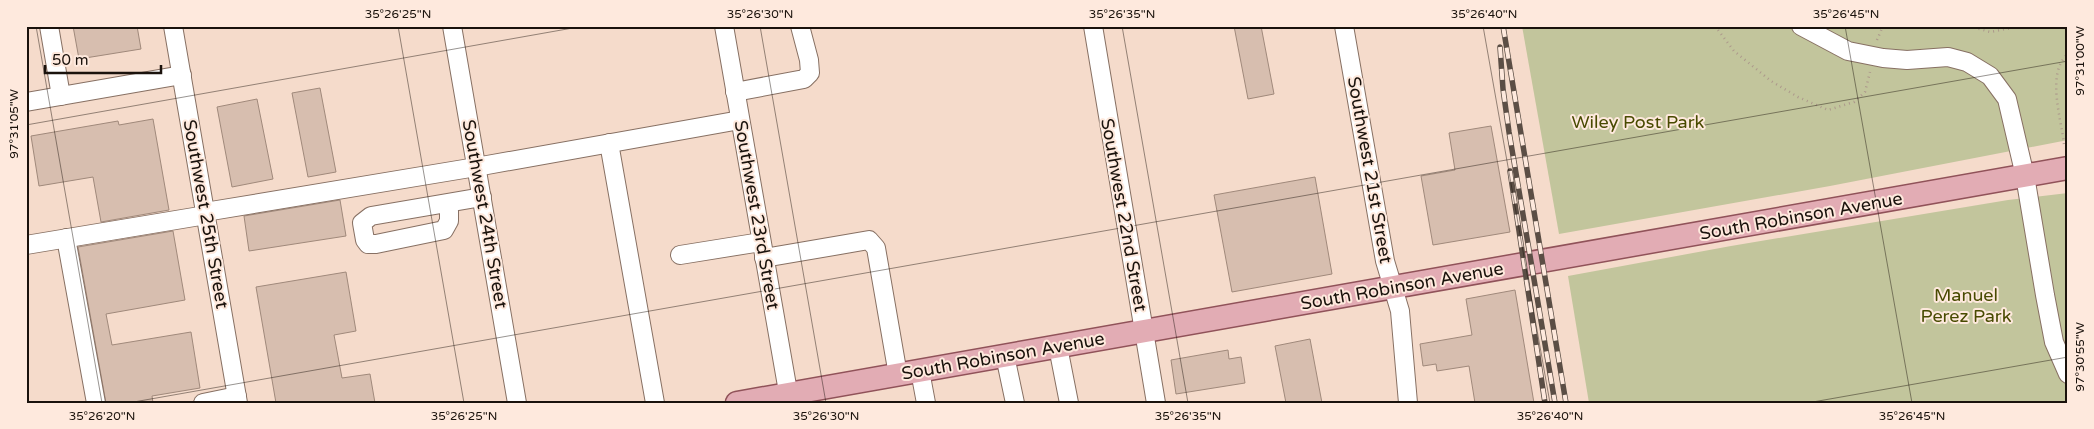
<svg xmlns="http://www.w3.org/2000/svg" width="2094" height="429" viewBox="0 0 2094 429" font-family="'Varela Round',sans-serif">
  <rect width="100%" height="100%" fill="#f5dbcb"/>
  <g fill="#c2c59c">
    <polygon points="1522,26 2068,26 2068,140 1830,186 1559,234"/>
    <polygon points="2068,193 2068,403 1589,403 1568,276 1731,246 2008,200"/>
  </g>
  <g fill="#d7beaf" stroke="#a0897b">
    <polygon points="73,26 137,26 141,49 79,59"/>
    <polygon points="1234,26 1261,26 1274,94 1248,99"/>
    <polygon points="320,88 336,172 308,177 292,93"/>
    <polygon points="257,99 273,179 232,187 217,107"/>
    <polygon points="153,119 169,210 101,222 93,177 39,186 31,136 118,121 119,125"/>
    <polygon points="1491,126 1510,232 1433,245 1421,176 1455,170 1449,133"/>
    <polygon points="1315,177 1332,274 1232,292 1214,195"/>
    <polygon points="340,200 346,236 249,251 244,216"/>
    <polygon points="173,231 185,300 106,314 112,345 191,332 200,388 152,396 153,403 106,403 78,247"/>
    <polygon points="346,272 356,331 334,335 342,378 370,374 375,403 276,403 256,287"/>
    <polygon points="1515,290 1534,403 1475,403 1469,366 1437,371 1436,364 1423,366 1420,344 1472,335 1466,299"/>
    <polygon points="1310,339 1322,403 1286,403 1275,346"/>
    <polygon points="1228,350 1229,359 1241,357 1245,383 1176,394 1171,360"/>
  </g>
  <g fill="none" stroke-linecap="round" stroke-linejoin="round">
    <defs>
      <g id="minor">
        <polyline points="49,26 61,96"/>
        <polyline points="173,26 238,403"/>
        <polyline points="452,26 517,403"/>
        <polyline points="724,26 790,403"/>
        <polyline points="1093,26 1156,403"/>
        <polyline points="1344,26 1385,261 1400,311 1408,403"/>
        <polyline points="1801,26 1848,51 1883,58 1907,60 1948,57 1967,62 1990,76 2007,99 2025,176 2045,295 2054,342 2068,374"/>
        <polyline points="735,92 804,79 810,73 809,60 800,26"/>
        <polyline points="26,102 182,75"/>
        <polyline points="609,143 655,403"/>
        <polyline points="449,203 449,221 444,230 376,244 368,244 365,240 362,223 371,216 482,197"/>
        <polyline points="205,212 476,167 740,120"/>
        <polyline points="66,238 96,403"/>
        <polyline points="26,245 206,215"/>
        <polyline points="680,255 761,242"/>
        <polyline points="764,258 869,240 876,248 898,375"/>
        <polyline points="1058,347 1069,403"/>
        <polyline points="1005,356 1015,403"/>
        <polyline points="920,371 926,403"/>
        <polyline points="203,403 237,396"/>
      </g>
      <polyline id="major" points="737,403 2068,168"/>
    </defs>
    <use href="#minor" stroke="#877063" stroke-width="20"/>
    <use href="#major" stroke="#905259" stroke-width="25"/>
    <g stroke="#ac988b" stroke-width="2.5" stroke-dasharray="1 4" stroke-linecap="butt">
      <polyline points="1715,26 1734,51 1771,81 1798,97 1828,110 1854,102 1865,92 1870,72"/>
      <polyline points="1969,26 1990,32 2022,26"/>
      <polyline points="1877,40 1883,26"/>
      <path d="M2064 144C2061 118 2046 72 2068 54"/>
    </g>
    <use href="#minor" stroke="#fff" stroke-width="18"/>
    <use href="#major" stroke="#e2acb4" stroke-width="22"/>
    <defs>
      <g id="rail">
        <polyline points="1503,26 1566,403"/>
        <polyline points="1500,47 1503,89 1509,132 1555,403"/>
        <polyline points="1510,171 1545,403"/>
      </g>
    </defs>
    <use href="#rail" stroke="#5b4e45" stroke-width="5.5"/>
    <use href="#rail" stroke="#fee9dd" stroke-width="4" stroke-dasharray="11" stroke-linecap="butt"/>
  </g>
  <path fill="none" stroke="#1a120c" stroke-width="1" stroke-opacity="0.45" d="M36 26 102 403M398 26 464 403M760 26 826 403M1122 26 1188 403M1483 26 1550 403M1845 26 1912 403M26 125 584 26M128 403 2068 61M1807 403 2068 357"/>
  <g text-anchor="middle" stroke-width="4" stroke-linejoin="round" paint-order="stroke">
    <g font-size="18" fill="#484a00" stroke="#fee9dd">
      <text x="1638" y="128">Wiley Post Park</text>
      <text x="1966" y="301">Manuel<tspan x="1966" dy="21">Perez Park</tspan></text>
    </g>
    <g font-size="18" fill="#1a120c" stroke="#fee9dd">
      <text transform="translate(1370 170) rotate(80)" y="6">Southwest 21st Street</text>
      <text transform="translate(206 214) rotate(80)" y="6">Southwest 25th Street</text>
      <text transform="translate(485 214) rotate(80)" y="6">Southwest 24th Street</text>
      <text transform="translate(757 215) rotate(80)" y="6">Southwest 23rd Street</text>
      <text transform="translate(1124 215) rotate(80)" y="6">Southwest 22nd Street</text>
      <text transform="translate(1801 216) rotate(-10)" y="6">South Robinson Avenue</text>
      <text transform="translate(1402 286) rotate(-10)" y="6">South Robinson Avenue</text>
      <text transform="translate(1003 356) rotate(-10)" y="6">South Robinson Avenue</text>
    </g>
  </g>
  <rect width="2094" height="429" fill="none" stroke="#fee9dd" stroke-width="55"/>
  <path d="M45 65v8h116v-8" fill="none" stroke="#1a120c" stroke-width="2.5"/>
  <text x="52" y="65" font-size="15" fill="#1a120c" stroke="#fee9dd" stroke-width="4" paint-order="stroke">50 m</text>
  <rect x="28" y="28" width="2038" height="374" fill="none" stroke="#1a120c" stroke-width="2"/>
  <g font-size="12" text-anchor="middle" fill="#1a120c">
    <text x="398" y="18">35°26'25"N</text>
    <text x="760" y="18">35°26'30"N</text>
    <text x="1122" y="18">35°26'35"N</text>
    <text x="1484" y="18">35°26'40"N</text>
    <text x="1846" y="18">35°26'45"N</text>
    <text transform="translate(2080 61) rotate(-90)" y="4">97°31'00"W</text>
    <text transform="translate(14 124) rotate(-90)" y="4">97°31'05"W</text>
    <text transform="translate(2080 357) rotate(-90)" y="4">97°30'55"W</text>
    <text x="102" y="420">35°26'20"N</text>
    <text x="464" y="420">35°26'25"N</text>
    <text x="826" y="420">35°26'30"N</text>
    <text x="1188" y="420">35°26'35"N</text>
    <text x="1550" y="420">35°26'40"N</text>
    <text x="1912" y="420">35°26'45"N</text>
  </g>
</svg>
